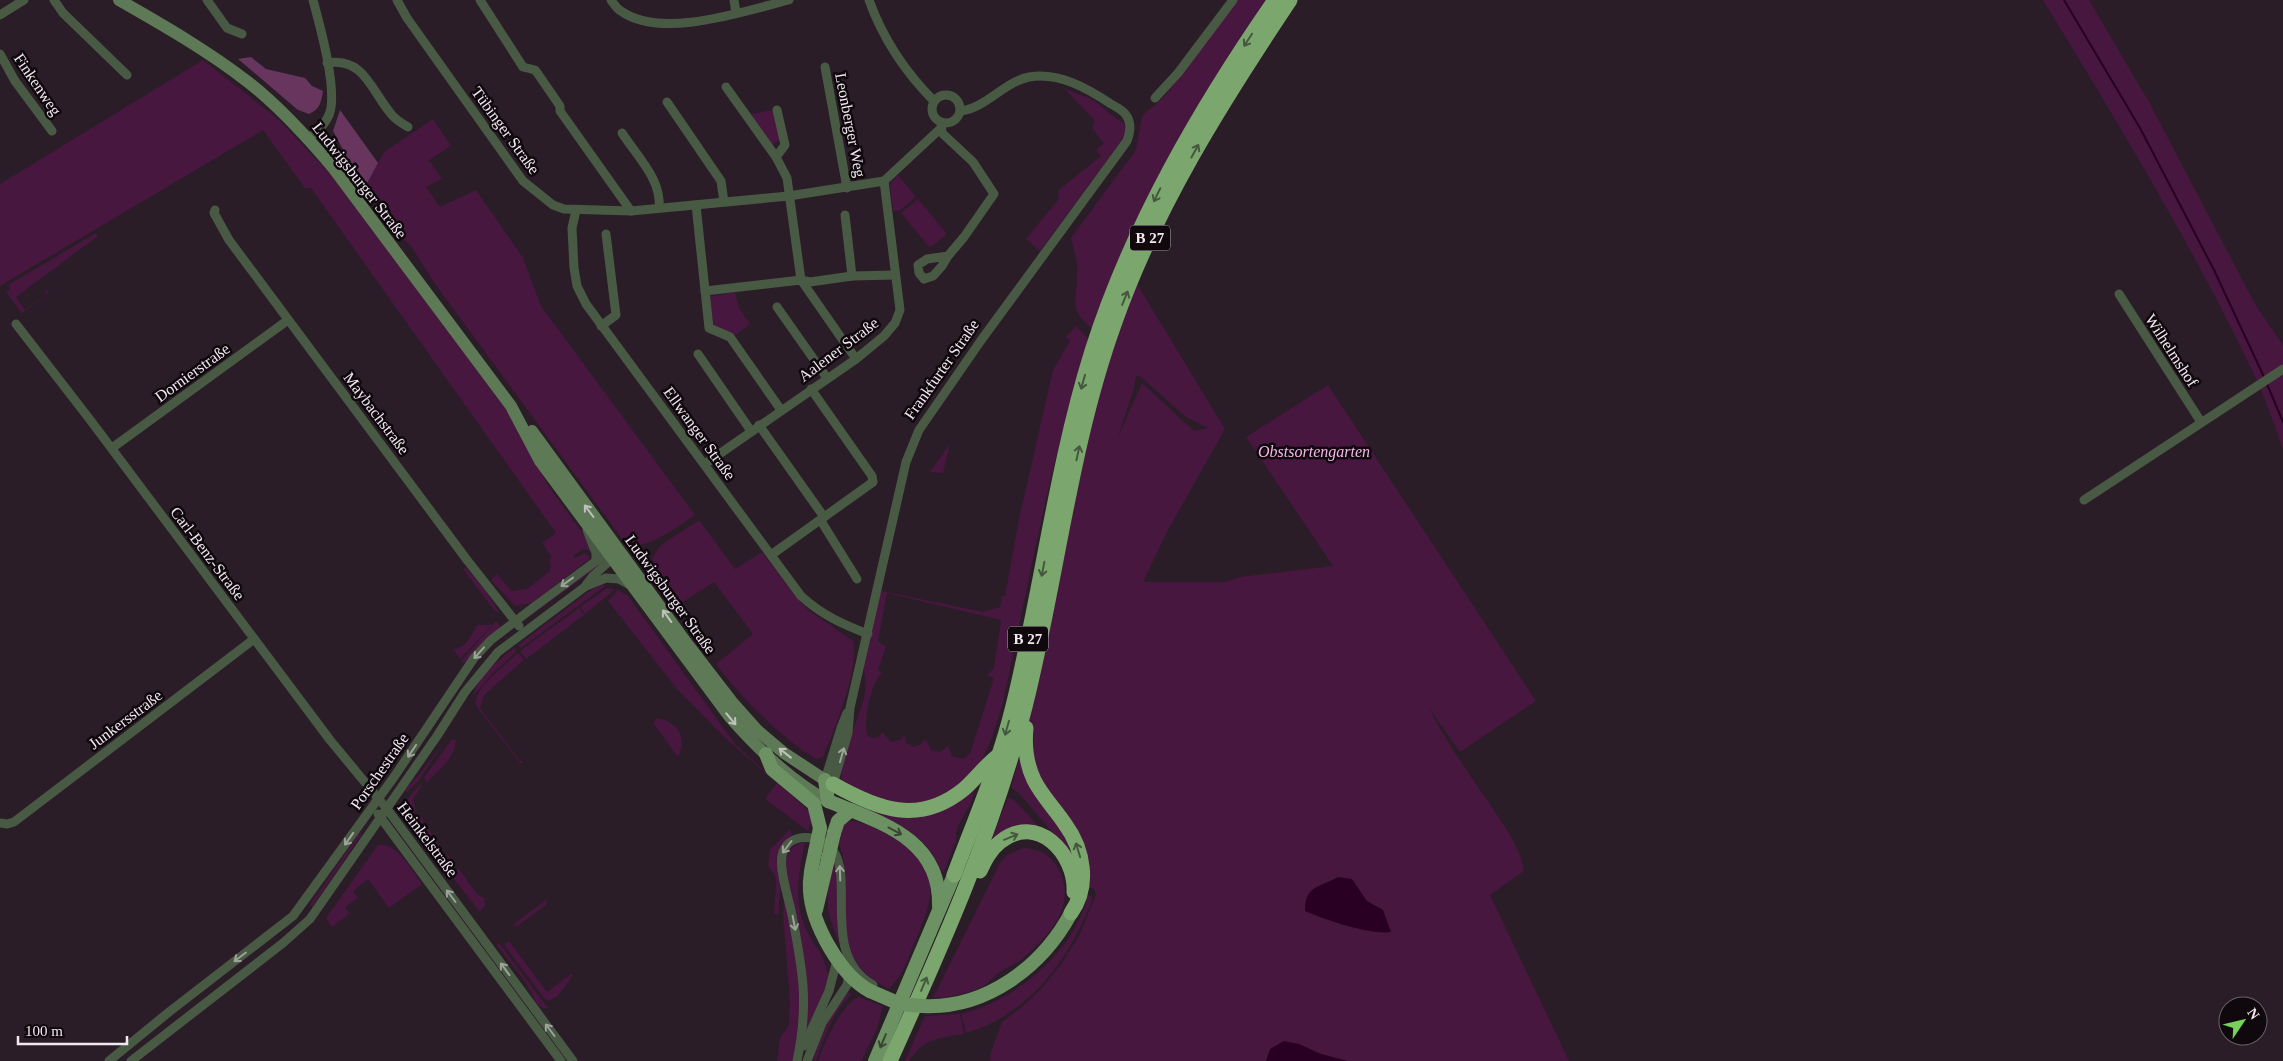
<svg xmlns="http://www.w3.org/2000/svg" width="2283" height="1061" viewBox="0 0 2283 1061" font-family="'Times New Roman',serif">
  <rect width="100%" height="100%" fill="#2a1d27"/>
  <g fill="#47173f" fill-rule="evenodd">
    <path d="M1237 0H1272L1096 332C1067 308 1077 306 1077 273 1078 261 1074 249 1071 238L1136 150 1142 116 1164 97Z"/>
    <path d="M2043 0H2089L2149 102 2256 306 2283 345V449C2273 422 2264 394 2251 368 2190 241 2116 120 2043 0Z"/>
    <polygon points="203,60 279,120 332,176 484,378 528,441 547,484 591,545 591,551 583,549 573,556 575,558 585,553 590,557 588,560 532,603 515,606 491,580 497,574 511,591 527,589 550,571 551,565 549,560 552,557 542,543 556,533 311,188 305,188 263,130 0,286 0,184"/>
    <path d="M1065 89C1071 90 1075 94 1081 95 1098 99 1108 115 1124 123L1127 133 1040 251 1026 239 1058 200 1059 190 1101 156 1096 150 1104 143 1092 128 1095 121Z"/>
    <polygon points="773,110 780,140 772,145 751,114"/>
    <path d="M433 119 451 146 429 160 442 179 426 187 440 207 476 190 523 258 541 306 695 515C675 528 656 544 632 546L623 540 433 281 411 246 392 228 364 189 384 152Z"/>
    <polygon points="898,175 916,197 899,211 893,211 890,183"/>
    <polygon points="918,199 947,234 930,248 901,213"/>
    <polygon points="96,233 98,236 16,297 25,310 47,294 44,289 49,292 48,294 22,313 6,292 11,289 8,285"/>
    <path d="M1137 284 1225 429 1167 532 1143 582H1225L1240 577 1333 566 1246 437 1328 385 1536 701 1460 752 1429 708C1446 742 1468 772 1489 803 1503 825 1520 845 1524 871L1490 895 1569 1061H990L991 1052 1002 1022 1023 1006 1043 987 1062 963 1080 934 1096 894 1094 889 1085 886 1082 868 1042 794 1027 723 1092 395ZM1136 376 1141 377 1186 417 1208 428 1194 431 1142 383 1118 437 1134 388Z"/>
    <polygon points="735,292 739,308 750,324 734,336 713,327 708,297"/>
    <path d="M1076 326 1089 339C1051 458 1029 581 1003 702 989 751 974 799 914 803 908 804 898 806 891 804 875 800 858 789 842 782 837 750 860 723 865 693 867 679 863 671 863 658 862 643 874 606 877 590L983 612 1000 607 1002 596H1005L1019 519 1053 370 1070 341 1066 337ZM887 593 1001 620 994 668 987 675 994 678 970 754 963 759 952 756 948 746 940 752 931 750 927 741 924 740 921 744 913 747 907 743 904 735 900 740 891 742 882 732 879 737 872 738 867 735C863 720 871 683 882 673L878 670 886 647 878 641Z"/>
    <polygon points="950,444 943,473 930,472"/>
    <path d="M699 520 735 569 762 552 792 592 807 609 853 641C859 671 835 728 823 757L816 759C781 738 740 697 716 664L753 634 714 582 678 605 656 574 652 558 661 545Z"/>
    <polygon points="597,565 598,567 529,617 528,617"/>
    <polygon points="466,568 484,589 499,612 495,611 463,569"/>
    <polygon points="603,584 605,586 521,648 518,645 591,590"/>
    <polygon points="607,588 613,589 613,591 585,614 580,607"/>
    <polygon points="618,590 628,596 735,744 809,811 812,820 808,831 765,799 777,783 724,737 677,689 608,601"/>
    <polygon points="579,608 584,615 526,659 520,651"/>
    <polygon points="495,622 497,622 501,628 464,663 461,661"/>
    <path d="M477 625H492L460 659 453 649C466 649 471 636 477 625Z"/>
    <path d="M515 648 516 652 494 672 473 696C476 678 500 658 515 648Z"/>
    <path d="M518 653 524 660 484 695 480 708 520 761H523L521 764 480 711C477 708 475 704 476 700 477 686 508 662 518 653Z"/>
    <path d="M657 718C677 721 688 738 678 757L653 723Z"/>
    <polygon points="447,738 419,780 407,792 404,791 419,775"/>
    <path d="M452 739 456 741C454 759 439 770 427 782L424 778Z"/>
    <polygon points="1021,751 1060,822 1079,862 1054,838 1053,833 1019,793 1011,788"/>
    <path d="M421 784 422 786 413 799 416 811 412 815 415 818 419 815 438 843 439 849 435 852 405 812C403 800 414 792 421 784Z"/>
    <path d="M976 787 970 805 959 824 956 833V841L943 874C925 833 904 827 866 810L867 807 892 815Z"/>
    <polygon points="1008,797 1015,801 1042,830 991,842"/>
    <path d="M852 821C872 824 895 835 910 849 942 878 930 906 916 939 911 951 907 963 901 974 897 981 892 983 890 989 830 962 849 914 844 862 842 843 832 844 845 823Z"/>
    <path d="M790 829 792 835C773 852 778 859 780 882 781 893 778 904 779 914H774L776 883 775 876 768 865 770 850Z"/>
    <polygon points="360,832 362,834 312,907 310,905"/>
    <path d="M805 842C798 876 792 905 810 937 813 944 819 949 822 956 826 963 825 972 831 976L806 1033 805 974 785 863C787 852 793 843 805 842Z"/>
    <path d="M378 845C398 842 411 870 422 884L389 908 368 879 353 891 358 898 345 907 349 914 332 927 326 918Z"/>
    <path d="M1023 848C1039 849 1050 854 1058 868 1078 904 1050 936 1022 959 1014 965 1003 969 996 975 990 981 986 985 978 989 963 995 949 997 933 998L1001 861 1007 855Z"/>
    <polygon points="447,854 451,859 450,866 454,872 459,869 477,894 484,898 485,906 481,910 479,911 441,862"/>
    <path d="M834 859 837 871V928L841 947C824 909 825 898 834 859Z"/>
    <path d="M1087 895 1092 896V900C1070 959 1029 1015 966 1033L961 1014C1009 1002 1057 965 1079 920 1082 913 1087 902 1087 895Z"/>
    <polygon points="784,898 790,914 802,1003 793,1061 777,1061 780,1038 789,1025 790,1000 783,915"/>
    <polygon points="547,899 546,905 516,927 514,924"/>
    <polygon points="509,941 547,992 571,974 573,975 558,996 548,1001 544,998 504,945"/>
    <polygon points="499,943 548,1008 543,1008 537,1004 526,983 496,944"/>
    <path d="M850 992 851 995C833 1011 824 1039 816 1061H813C819 1043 833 1000 850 992Z"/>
    <path d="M859 997 883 1006 877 1029 861 1061H818C825 1042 841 1004 859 997Z"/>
    <path d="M960 1014 964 1034C937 1038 925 1038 909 1061H905L925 1016Z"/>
  </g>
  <g fill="#68355e">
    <path d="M251 57 266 69 305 78 312 86 323 91C321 103 320 109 309 114L298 110 238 59Z"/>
    <polygon points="340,110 378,163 364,189 333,131"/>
  </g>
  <g fill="#290023">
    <path d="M1338 877 1352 879 1367 901 1383 910 1391 932C1370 935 1325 920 1305 911 1305 885 1319 888 1338 877Z"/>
    <polygon points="1284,1041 1299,1044 1321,1054 1348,1061 1266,1061 1270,1049"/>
  </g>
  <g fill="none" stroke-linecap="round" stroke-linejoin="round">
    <g stroke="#290023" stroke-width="2">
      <polyline points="2064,0 2140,128 2214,270 2264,377"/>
      <polyline points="2267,384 2283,422"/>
    </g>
    <g stroke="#485a43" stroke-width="9">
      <polyline points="54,0 63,13 127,75"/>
      <polyline points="207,0 227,28 242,34"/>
      <polyline points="397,0 407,18 523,181 553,205 564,209 631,211 789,196 884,181 940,129"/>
      <polyline points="480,0 523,67 535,70 538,74 560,106 560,111 631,211"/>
      <path d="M611 0C614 4 617 9 621 11 661 40 745 11 789 0"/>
      <polyline points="734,0 736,13"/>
      <path d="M869 0C883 39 905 72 934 101"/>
      <polyline points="0,15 24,0"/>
      <polyline points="0,54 15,81 52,131"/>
      <path d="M327 63C365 57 371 91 392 115 396 120 403 124 408 127"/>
      <polyline points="825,67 847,188"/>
      <polyline points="726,87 776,157 787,178 801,280 810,282 852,276 895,275"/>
      <circle cx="946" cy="109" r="14"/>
      <polyline points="1155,98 1178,73 1233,0"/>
      <polyline points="667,102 721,181 724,202"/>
      <polyline points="941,122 942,133 973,162 994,194 964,237 948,256 942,266 933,276 924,279 919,273 918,265 927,259 948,256"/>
      <path d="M622 133C637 156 662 180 659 208"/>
      <path d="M308 139C317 132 327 123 330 112 337 87 320 26 313 0"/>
      <polyline points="776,157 785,145 777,110"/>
      <polyline points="696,205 709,328 730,337 781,410"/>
      <polyline points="215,210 214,213 229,240 467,560 519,626"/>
      <path d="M576 210 572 228 574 268 577 286 586 304 801 596C822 615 842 624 868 634"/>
      <polyline points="845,215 852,276"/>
      <polyline points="705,291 801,280 856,359"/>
      <polyline points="2119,294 2201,422"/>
      <polyline points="777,307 827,378"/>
      <polyline points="16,324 91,421 330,740 387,809 573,1061"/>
      <polyline points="601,326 616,315 606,234"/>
      <polyline points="698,354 751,431"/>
      <polyline points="759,425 824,517"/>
      <polyline points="112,448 288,320"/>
      <polyline points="705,464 856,359 884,336 895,323 900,310 884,181"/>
      <polyline points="2084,500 2283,369"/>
      <polyline points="821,521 857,579"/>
      <polyline points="587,530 596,553 596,561"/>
      <polyline points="771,555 873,482 872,476 811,389"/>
      <polyline points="586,585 593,576 615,556"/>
      <polyline points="825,780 841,728 847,713"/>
      <path d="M833 784 848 733 850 708 906 462 919 430 982 339 1127 141C1130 133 1132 123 1126 115 1123 110 1116 107 1111 104 1087 88 1059 72 1029 77 1004 82 986 108 961 111"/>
      <polyline points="378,814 561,1061"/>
      <polyline points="0,823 7,824 14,822 254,639"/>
      <polyline points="804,1046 829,991 837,960"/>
      <polyline points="109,1061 169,1012 293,916 394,777 474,658 491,640 530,610 596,561 612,552"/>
      <polyline points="131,1061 283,943 310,919 437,736 465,692 498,652 586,586 606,578 619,579 630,585"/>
      <path d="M797 1061C809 1004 803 971 792 915 789 899 779 871 782 856 786 833 816 833 830 847 858 873 818 954 873 985"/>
      <polyline points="807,1061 822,1023 847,985 849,975"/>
    </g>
    <g stroke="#5d7955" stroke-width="12">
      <path d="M119 0C163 25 208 51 248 82 280 107 308 138 334 169L511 406 540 461 729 716C757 748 790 781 828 801"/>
      <polyline points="532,431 688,645 732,702 757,730 784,753 825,780"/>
    </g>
    <g stroke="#6c9162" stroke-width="14">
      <polyline points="766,754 772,769 814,804 820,828"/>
      <polyline points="825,780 828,801"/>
      <path d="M828 801C879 822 941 838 939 906"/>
      <polyline points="834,833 838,821 851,810"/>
      <path d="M815 852C812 865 809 878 810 891 812 924 840 975 870 991"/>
      <polyline points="816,910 828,859"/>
      <path d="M923 1006C986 1009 1042 967 1071 913"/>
      <polyline points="875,1061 954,875"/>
    </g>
    <g stroke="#7ba76e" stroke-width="15">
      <path d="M1026 728C1024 747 1026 763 1034 780 1042 796 1055 809 1065 824 1084 850 1090 886 1071 913"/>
      <path d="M833 784C877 809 919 826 964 789 977 778 985 765 999 755"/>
      <path d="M980 871C985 860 990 850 1000 842 1037 812 1076 854 1074 892"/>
      <path d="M954 875C975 819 999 764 1013 706 1042 588 1056 466 1092 351 1132 225 1200 108 1275 0"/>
      <path d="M890 1061C942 946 994 830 1025 707 1057 580 1070 446 1115 322 1156 206 1222 102 1290 0"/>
    </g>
    <g stroke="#6c9162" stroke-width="14">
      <polyline points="815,852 820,828"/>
      <polyline points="828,859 834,833"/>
      <polyline points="870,991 900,1004 923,1006"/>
    </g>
  </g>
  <defs><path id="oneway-shaft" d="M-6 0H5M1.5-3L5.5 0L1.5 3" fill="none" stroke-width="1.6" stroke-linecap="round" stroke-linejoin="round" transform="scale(1.25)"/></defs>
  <g stroke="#45583e">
    <use href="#oneway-shaft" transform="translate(1248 40) rotate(123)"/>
    <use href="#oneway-shaft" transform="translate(1195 151) rotate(-61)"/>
    <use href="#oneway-shaft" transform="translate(1157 195) rotate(116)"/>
    <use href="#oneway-shaft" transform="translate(1125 298) rotate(-68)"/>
    <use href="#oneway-shaft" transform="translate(1083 382) rotate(106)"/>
    <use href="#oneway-shaft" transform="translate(1078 453) rotate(-78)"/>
    <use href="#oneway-shaft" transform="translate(1043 569) rotate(101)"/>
    <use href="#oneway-shaft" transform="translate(1007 728) rotate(106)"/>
    <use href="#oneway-shaft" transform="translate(1011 837) rotate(-22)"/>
    <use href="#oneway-shaft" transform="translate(1078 850) rotate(-107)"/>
    <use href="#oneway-shaft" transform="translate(924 984) rotate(-67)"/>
  </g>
  <g stroke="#bec2ba">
    <use href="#oneway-shaft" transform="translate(589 511) rotate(-127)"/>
    <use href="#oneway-shaft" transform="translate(667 616) rotate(-126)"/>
    <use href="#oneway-shaft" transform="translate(731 719) rotate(50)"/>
    <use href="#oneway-shaft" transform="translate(785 753) rotate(-142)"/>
  </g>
  <g stroke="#9da29a">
    <use href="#oneway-shaft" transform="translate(567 582) rotate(144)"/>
    <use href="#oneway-shaft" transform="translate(479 653) rotate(132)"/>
    <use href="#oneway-shaft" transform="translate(412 751) rotate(124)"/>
    <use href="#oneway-shaft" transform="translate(842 755) rotate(-74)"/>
    <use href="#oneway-shaft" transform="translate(349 839) rotate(125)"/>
    <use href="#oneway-shaft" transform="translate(787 847) rotate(127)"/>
    <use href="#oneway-shaft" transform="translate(840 873) rotate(-92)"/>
    <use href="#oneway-shaft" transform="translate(451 896) rotate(-127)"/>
    <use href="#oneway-shaft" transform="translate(794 923) rotate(79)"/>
    <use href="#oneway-shaft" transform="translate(240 957) rotate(143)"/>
    <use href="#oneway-shaft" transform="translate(505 969) rotate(-126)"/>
    <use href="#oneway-shaft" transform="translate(550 1030) rotate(-127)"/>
  </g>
  <g stroke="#394634">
    <use href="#oneway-shaft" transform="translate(895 831) rotate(28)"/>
    <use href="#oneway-shaft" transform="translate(883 1041) rotate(113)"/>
  </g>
  <g text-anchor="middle" stroke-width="5" stroke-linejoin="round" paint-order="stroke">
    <g fill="#0f090e" stroke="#aea6ac" stroke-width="1">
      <rect x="1130" y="225.5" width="40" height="25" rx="4"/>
      <rect x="1008" y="626.5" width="40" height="25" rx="4"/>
    </g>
    <g font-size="15" font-weight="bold" fill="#f2e9f0">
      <text x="1150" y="243">B 27</text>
      <text x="1028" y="644">B 27</text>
    </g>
    <g font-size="16" fill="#f2e9f0" stroke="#0f090e">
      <text transform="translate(38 84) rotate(56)" y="6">Finkenweg</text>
      <text transform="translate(851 125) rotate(79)" y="6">Leonberger Weg</text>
      <text transform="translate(506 130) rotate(54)" y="6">Tübinger Straße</text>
      <text transform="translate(360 180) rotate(52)" y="6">Ludwigsburger Straße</text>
      <text transform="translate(838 349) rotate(-37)" y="6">Aalener Straße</text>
      <text transform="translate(2172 350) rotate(57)" y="6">Wilhelmshof</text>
      <text transform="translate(941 369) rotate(-55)" y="6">Frankfurter Straße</text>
      <text transform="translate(192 372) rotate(-36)" y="6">Dornierstraße</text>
      <text transform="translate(377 413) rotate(53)" y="6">Maybachstraße</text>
      <text transform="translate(700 433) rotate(54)" y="6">Ellwanger Straße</text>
      <text transform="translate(208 553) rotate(53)" y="6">Carl-Benz-Straße</text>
      <text transform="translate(671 594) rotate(54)" y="6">Ludwigsburger Straße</text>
      <text transform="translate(125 719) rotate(-37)" y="6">Junkersstraße</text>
      <text transform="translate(379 771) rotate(-55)" y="6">Porschestraße</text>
      <text transform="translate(428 839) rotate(53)" y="6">Heinkelstraße</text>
    </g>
    <g font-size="16" font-style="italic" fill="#f8b7e9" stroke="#0f090e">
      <text x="1314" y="457">Obstsortengarten</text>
    </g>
  </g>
  <g transform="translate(2243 1021) rotate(55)"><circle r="24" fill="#0f090e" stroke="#6a6368"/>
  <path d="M0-4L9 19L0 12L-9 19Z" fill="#76d25a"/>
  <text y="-8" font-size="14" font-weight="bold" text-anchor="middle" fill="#f2e9f0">N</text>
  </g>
  <path d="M18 1036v8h109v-8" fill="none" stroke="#f2e9f0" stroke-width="2.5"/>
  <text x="25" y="1036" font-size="15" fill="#f2e9f0" stroke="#0f090e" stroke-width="4" paint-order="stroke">100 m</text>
</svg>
